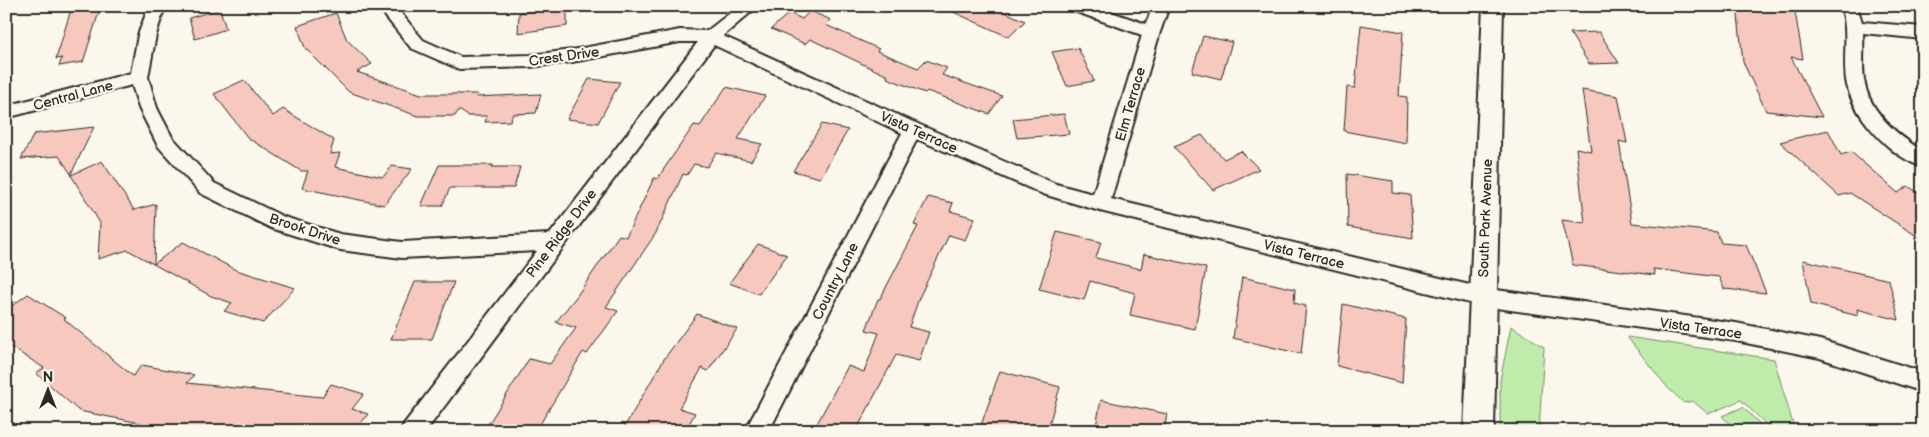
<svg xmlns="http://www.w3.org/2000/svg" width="1929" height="437" viewBox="0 0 1929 437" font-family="'Balsamiq Sans',sans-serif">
  <rect width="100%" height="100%" fill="#fbf7ec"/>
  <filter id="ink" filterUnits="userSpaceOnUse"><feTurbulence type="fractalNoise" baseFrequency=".02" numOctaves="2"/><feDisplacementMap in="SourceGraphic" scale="10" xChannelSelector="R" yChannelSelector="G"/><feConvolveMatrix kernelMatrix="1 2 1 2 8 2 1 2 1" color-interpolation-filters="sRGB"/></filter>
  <g filter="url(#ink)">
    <g fill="#bfecaa" stroke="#758c6a">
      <polygon points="1511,326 1544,347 1539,431 1500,431 1500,381"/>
      <polygon points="1627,337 1774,359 1795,431 1773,431 1741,400 1708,414 1693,401 1684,403 1667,387"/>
      <polygon points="1743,407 1767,431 1736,431 1722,416"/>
    </g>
    <g fill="#f7c8bd" stroke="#2b2b2b">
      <polygon points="72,6 101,6 83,62 59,66 62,58 56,59"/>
      <polygon points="567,6 567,26 518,33 519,13"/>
      <polygon points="940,6 991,6 1025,21 1009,37"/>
      <polygon points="1737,6 1794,6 1803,59 1791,57 1822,117 1766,111 1743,62"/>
      <polygon points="220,9 226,29 195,39 189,18"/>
      <polygon points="810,11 831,20 826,25 879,49 877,51 918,68 926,60 947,68 942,75 1002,96 989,114 927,91 925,93 887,78 888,76 810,39 805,44 771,29 789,13 802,19"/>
      <polygon points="336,13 347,40 372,64 357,72 421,94 477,94 476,97 541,94 536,113 513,114 510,121 485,122 487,116 468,116 459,110 455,116 418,116 349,92 305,48 297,26"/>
      <polygon points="1361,25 1403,32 1399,96 1407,97 1406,143 1344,131 1347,87 1355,88"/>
      <polygon points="1599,32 1619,63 1589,64 1570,33"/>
      <polygon points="1203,36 1232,42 1221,79 1192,72"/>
      <polygon points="1078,48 1094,81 1067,86 1052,52"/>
      <polygon points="589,79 620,82 598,123 567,119"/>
      <polygon points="244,80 273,116 283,109 334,140 330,154 340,153 335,167 383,177 392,166 412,169 384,205 302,188 308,171 301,171 248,138 214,94"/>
      <polygon points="726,87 765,96 738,139 762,144 751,161 716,153 707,167 694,164 687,175 683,174 656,233 606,307 618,311 587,354 583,352 536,431 484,431 529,359 550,364 576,328 556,322 576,297 619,235 626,237 654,178 657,179 694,125 700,126"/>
      <polygon points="1582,90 1618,96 1627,143 1619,141 1632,223 1717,232 1721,243 1746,245 1766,293 1724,289 1719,277 1653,269 1655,275 1573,265 1562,220 1585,223 1576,148 1591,151"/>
      <polygon points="1064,114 1069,134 1017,138 1013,119"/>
      <polygon points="822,124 848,130 820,178 793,171"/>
      <polygon points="94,127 71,174 59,156 21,159 34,134"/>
      <polygon points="1828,130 1841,155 1851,152 1898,193 1908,186 1923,196 1923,240 1850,193 1839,196 1780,142"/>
      <polygon points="1202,135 1224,159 1241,151 1259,169 1213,190 1174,147"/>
      <polygon points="102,161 134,210 156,204 154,264 183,242 236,270 295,288 263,323 224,311 232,303 211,296 128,250 98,259 100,223 71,175"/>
      <polygon points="439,165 493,165 492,167 520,167 514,188 450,188 442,206 421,206"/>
      <polygon points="1347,174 1393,181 1393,193 1410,195 1413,238 1348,227"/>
      <polygon points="928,197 953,203 950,211 975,218 965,240 949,235 919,298 909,327 929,332 919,361 896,355 856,431 813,431 848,366 864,372 879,333 866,330 878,299 880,299 918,226 914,225"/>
      <polygon points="1057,232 1101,242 1096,258 1141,269 1144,254 1206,268 1195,329 1130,315 1135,293 1090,281 1084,300 1039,289"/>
      <polygon points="758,244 787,255 759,294 729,283"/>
      <polygon points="1803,260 1889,280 1899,320 1857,309 1858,316 1811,304"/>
      <polygon points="1242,277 1295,289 1294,303 1306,306 1301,354 1233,338"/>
      <polygon points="415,282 454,282 432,339 391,339"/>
      <polygon points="28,294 66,318 64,319 133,376 142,365 194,375 187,383 322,397 331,384 364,394 352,409 368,414 355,431 181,431 79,411 36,373 44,368 6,344 6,310"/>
      <polygon points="1343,304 1406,319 1402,383 1337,366"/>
      <polygon points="697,314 737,329 708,371 702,368 679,408 695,413 685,431 622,431 664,359"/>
      <polygon points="1000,371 1060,387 1047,431 979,431"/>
      <polygon points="1101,400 1167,414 1164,431 1095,431"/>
    </g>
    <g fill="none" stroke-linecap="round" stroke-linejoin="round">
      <defs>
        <g id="minor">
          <polygon points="149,6 165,6 156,35 148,77 157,108 172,137 214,183 284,217 340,234 402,242 550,234 698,42 680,42 572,62 530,67 459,69 411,48 386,17 384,13 384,6 400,6 400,12 423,40 461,57 530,55 572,50 680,30 707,31 739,6 758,6 723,36 920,125 1056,184 1093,194 1142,35 1071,10 1069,6 1094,6 1146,24 1153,6 1169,6 1160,32 1111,199 1482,288 1736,323 1820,340 1923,372 1923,392 1820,358 1736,341 1482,306 1100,211 1043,194 917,139 769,431 745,431 902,133 714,45 426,431 400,431 404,424 537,251 402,258 340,250 271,228 200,193 158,146 139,108 132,85 6,118 6,106 131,73 138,35"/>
          <path d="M1841 6H1857L1862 22 1923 27V39L1863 33C1864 49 1862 65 1864 80 1869 112 1897 135 1923 151V167C1890 157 1851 114 1846 80 1843 55 1849 31 1841 6Z"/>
        </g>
        <polygon id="tertiary" points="1483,6 1503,6 1494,431 1464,431"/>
      </defs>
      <use href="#minor" stroke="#2b2b2b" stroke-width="4"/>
      <use href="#tertiary" stroke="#2b2b2b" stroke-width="4"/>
      <use href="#minor" fill="#fbf7ec" fill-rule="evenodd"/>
      <use href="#tertiary" fill="#fbf7ec" fill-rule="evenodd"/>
    </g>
  </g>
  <g text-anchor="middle" stroke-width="4.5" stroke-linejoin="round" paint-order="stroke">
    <g font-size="14" fill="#2b2b2b" stroke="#fbf7ec">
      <text transform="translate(564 56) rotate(-8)" y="5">Crest Drive</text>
      <text transform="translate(73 95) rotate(-15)" y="5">Central Lane</text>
      <text transform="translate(1130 104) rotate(-74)" y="5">Elm Terrace</text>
      <text transform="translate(919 132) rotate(24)" y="5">Vista Terrace</text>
      <text transform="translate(1485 218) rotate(-88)" y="5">South Park Avenue</text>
      <text transform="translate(305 229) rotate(18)" y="5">Brook Drive</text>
      <text transform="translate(561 233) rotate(-53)" y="5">Pine Ridge Drive</text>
      <text transform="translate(1304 254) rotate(14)" y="5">Vista Terrace</text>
      <text transform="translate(835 281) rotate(-63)" y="5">Country Lane</text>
      <text transform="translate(1701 328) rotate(8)" y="5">Vista Terrace</text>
    </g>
  </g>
  <rect width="1929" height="437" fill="none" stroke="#fbf7ec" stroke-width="25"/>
  <rect x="12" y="12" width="1904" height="412" fill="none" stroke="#2b2b2b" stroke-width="2" filter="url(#ink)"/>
  <g transform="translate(48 390)" stroke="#fbf7ec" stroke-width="4" paint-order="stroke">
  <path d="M0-4L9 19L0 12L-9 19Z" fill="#2b2b2b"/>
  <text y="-8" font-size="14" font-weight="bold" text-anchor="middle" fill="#2b2b2b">N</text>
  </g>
</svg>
